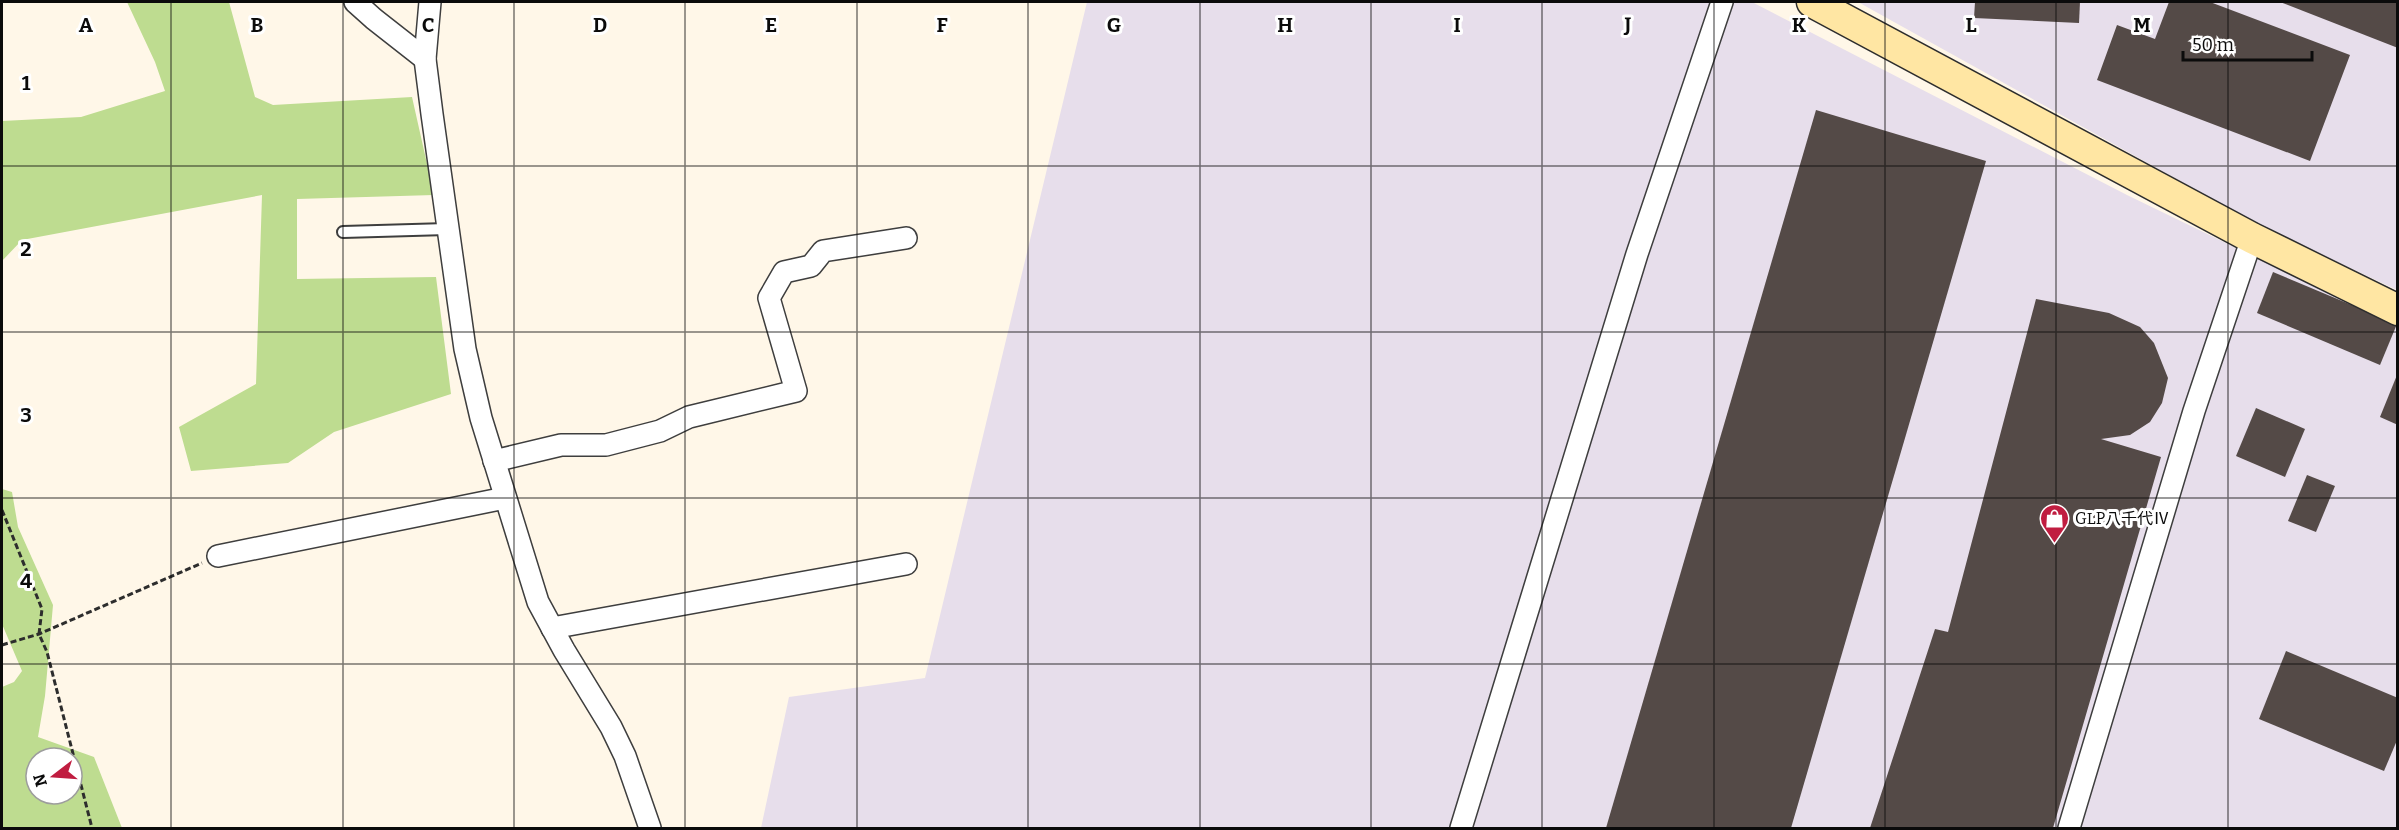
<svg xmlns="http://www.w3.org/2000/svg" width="2399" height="830" viewBox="0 0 2399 830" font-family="Bitter,'Noto Sans JP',serif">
  <rect width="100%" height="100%" fill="#fff7e8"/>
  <g fill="#e7deeb">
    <polygon points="1087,2 1752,2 2127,195 2397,326 2397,828 761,828 789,697 925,678"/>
    <polygon points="1858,2 2397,2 2397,290 2261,226"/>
  </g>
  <g fill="#bedc90" fill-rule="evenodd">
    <polygon points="127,2 229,2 255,97 273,105 412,97 434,195 297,199 297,279 436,277 451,394 334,432 288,463 191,471 179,427 256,384 262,195 22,240 2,261 2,121 81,117 165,91 155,62"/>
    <path d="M2 489 12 492 18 527 53 605 45 696 38 737 94 757 122 828H2V687L14 682 22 671 2 624ZM36 758H72V794H36Z"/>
  </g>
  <g fill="#544a47">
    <polygon points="1975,2 2080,2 2079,23 1974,18"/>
    <polygon points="2169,2 2210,2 2350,55 2310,161 2097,80 2117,25 2155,39"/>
    <polygon points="2280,2 2398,2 2398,48"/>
    <polygon points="1816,110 1986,161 1791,828 1606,828"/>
    <polygon points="2273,272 2397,324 2380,365 2257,313"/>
    <polygon points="2036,299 2109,313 2140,327 2154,343 2168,378 2162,403 2150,422 2130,435 2101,439 2161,457 2053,828 1870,828 1935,629 1948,632"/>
    <polygon points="2397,375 2398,375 2398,425 2380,417"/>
    <polygon points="2256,408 2305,429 2285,477 2236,456"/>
    <polygon points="2307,475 2335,486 2316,532 2288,521"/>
    <polygon points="2286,651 2398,698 2398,738 2384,771 2259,719"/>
  </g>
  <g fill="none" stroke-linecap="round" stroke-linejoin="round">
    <defs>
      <polyline id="lane" points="343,232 447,229"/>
      <g id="street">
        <polyline points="355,2 374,19 425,59"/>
        <polyline points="430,2 425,59 432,114 465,349 481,418 538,602 564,650 611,727 625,756 650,828"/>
        <polyline points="494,461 561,445 606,445 660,431 689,417 796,391 769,298 784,272 811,266 823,251 906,238"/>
        <polyline points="218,556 505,498"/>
        <polyline points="552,628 906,564"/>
        <polyline points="1461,828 1637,254 1722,2"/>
        <polyline points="2069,828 2194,411 2252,238"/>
      </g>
      <polyline id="secondary" points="1812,2 2252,238 2398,310"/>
    </defs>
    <use href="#lane" stroke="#3e3e3e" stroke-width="14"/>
    <use href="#street" stroke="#3e3e3e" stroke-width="24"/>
    <use href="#secondary" stroke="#2d2d2d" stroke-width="33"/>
    <g stroke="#2d2d2d" stroke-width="3" stroke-dasharray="6 3" stroke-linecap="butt">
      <polyline points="2,510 42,609 39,634 47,652 92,828"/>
      <polyline points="2,645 39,634 202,563"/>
    </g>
    <use href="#lane" stroke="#fff" stroke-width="10"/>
    <use href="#street" stroke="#fff" stroke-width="21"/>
    <use href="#secondary" stroke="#ffe6a3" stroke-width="30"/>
  </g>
  <path fill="none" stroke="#0b0b0b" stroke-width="1.5" stroke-opacity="0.55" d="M171 2V828M343 2V828M514 2V828M685 2V828M857 2V828M1028 2V828M1200 2V828M1371 2V828M1542 2V828M1714 2V828M1885 2V828M2056 2V828M2228 2V828M2 166H2398M2 332H2398M2 498H2398M2 664H2398"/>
  <defs>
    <symbol id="shop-pin" viewBox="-11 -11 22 30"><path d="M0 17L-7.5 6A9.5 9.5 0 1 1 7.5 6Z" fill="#c01d40" stroke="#fff"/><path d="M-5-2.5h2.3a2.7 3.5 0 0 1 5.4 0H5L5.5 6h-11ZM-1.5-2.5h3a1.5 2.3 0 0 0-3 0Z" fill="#fff"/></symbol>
  </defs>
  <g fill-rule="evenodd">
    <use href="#shop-pin" x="2038" y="502" width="33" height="45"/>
  </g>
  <g text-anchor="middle" stroke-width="6" stroke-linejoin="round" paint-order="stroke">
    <g font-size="16" fill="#0b0b0b" stroke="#fff" text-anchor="start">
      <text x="2075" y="524">GLP八千代Ⅳ</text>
    </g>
  </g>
  <g font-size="20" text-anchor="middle" font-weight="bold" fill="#0b0b0b" stroke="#fff" stroke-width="6" stroke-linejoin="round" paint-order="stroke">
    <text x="86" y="32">A</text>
    <text x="257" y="32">B</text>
    <text x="428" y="32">C</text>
    <text x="600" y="32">D</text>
    <text x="771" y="32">E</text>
    <text x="942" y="32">F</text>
    <text x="1114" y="32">G</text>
    <text x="1285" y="32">H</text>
    <text x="1457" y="32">I</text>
    <text x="1628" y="32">J</text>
    <text x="1799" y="32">K</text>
    <text x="1971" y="32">L</text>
    <text x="2142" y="32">M</text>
    <text x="26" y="90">1</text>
    <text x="26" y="256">2</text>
    <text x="26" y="422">3</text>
    <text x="26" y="588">4</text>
  </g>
  <rect width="2399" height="830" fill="none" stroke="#0b0b0b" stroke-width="6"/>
  <g transform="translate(54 776) rotate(253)"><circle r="28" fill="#ffffff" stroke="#9d9d9d" stroke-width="1.5"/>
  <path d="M0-4.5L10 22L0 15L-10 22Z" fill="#c01d40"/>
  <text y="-9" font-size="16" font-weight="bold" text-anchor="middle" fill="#0b0b0b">N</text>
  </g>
  <path d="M2183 51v9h129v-9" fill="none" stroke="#0b0b0b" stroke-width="3"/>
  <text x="2192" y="51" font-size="18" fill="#0b0b0b" stroke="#ffffff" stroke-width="4.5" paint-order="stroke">50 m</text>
</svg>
